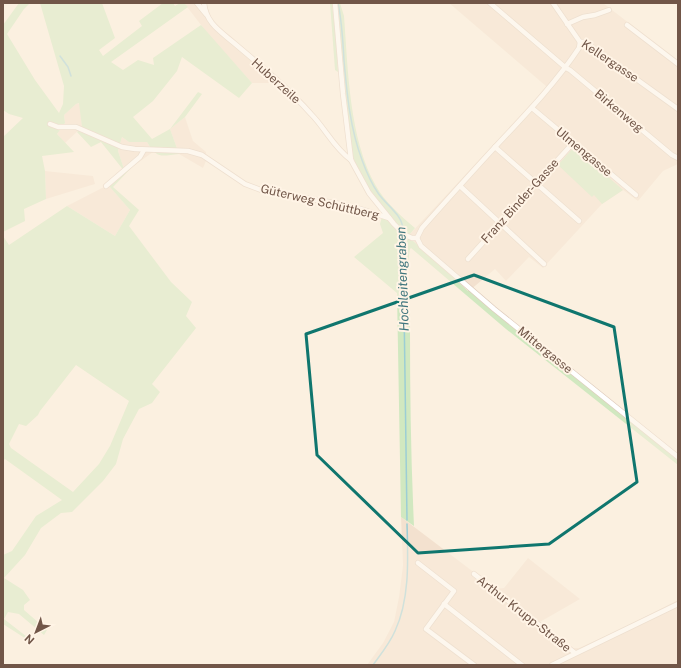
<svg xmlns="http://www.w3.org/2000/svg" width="681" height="668" viewBox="0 0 681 668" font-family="'Public Sans',sans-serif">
  <rect width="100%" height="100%" fill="#fbf0e0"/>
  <g fill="#f3e1cf">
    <polygon points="184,3 206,3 212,20 280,83 252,83 208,34"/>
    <polygon points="449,3 603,3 678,61 678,164 663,171 638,201 623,190 602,204 543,268 529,257 506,281 495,269 469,291 412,240 410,234 547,87"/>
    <polygon points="80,103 82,127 65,143 57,134 65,123 64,115 76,104"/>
    <polygon points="185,117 193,141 206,152 206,161 203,168 179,154 170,129"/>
    <polygon points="122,137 129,142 147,142 153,152 125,172 118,151"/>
    <polygon points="45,171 93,176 95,184 46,199"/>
    <polygon points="109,186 130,210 115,236 67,206 102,188"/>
    <polygon points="401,517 496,589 504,588 528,558 580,599 540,622 572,648 579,648 619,630 678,600 678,665 367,665 383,643 394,622 399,597 403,565"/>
  </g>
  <g fill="#d1e8c0" fill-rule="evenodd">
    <path d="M19 3H30L24 9 7 34 35 80 59 113 63 104 64 86 40 3H102L115 38 99 50 103 56 142 26 139 21 163 3H173L175 6 180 3H184L188 7 111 62 123 70 138 60 154 65 153 58 201 25 252 83 239 98 182 57 177 71 153 101 133 117 152 139 170 129 198 92 202 94 185 117 170 129 179 154C161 156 157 159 147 142H129L122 137 118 151 125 172 134 165 113 187 139 210 129 226 171 282 192 302 186 316 196 328 152 384 160 392 152 403 139 409 123 439 116 464 103 481 72 512 61 513 41 528 25 555 4 578 23 590 30 600 24 605V610L47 630 44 635 19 614 8 612 4 619 31 640V642L3 624V555L12 551 36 516 62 500 5 459 3 461V236L9 245 67 206 115 236 130 210 109 186 125 172 101 142 91 147 77 132 82 127 79 103 76 104 64 115 65 123 57 134 74 152 42 156 45 171 46 199 24 209 25 221 3 232V137L23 118 9 114 3 110V25ZM76 365 129 401 110 446 99 464 73 492 11 448 9 444 19 424 26 426 38 415 40 411Z"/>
    <polygon points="330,3 332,4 336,39 338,72 335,70"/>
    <path d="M337 3H340L344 16C348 69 349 139 376 186 385 202 401 216 415 228L410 234 412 240 468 291 472 288 536 341 678 454V465L506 329 411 248 410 249C405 275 410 304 410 331 410 396 411 461 414 526L401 517 397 293 354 257 383 233 380 224 384 209C372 194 359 176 353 157L347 108 339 19Z"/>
    <polygon points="574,147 623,190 602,204 594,195 592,197 558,165"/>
  </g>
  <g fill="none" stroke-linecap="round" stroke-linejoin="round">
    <g stroke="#9cced5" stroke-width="1.5">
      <path d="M338 3C342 22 343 41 344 61 347 94 350 128 362 160 366 171 371 183 378 193 386 205 403 215 403 230"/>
      <polyline points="60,56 68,67 71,76"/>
      <polyline points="403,234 407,520"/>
      <path d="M373 665C381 654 390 643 395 631 410 599 408 559 407 524"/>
    </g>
    <defs>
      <g id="minor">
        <polyline points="197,3 206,14"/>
        <path d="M204 3C206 23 220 31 234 43 260 65 288 88 311 114 325 128 334 148 351 160"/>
        <polyline points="335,3 343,94 351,160 369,193 394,224 405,235 412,238 417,238 421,246 494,309 678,457"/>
        <polyline points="490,3 566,68 570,70 672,155 678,158"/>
        <polyline points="553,3 580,42"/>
        <polyline points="567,24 583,17 595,15 609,10"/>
        <polyline points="627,25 678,64"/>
        <polyline points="580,42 585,42 678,109"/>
        <polyline points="532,108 636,195"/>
        <polyline points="50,124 58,127 76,127 122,147 135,149 188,151 202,155 245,184 261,190 351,206 389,218"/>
        <polyline points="495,147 579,221"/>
        <polyline points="106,186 140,157 144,150"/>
        <polyline points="460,186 544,264"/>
        <path d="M417 238 422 228C446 201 471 173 496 146 525 115 555 84 579 48L580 42"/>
        <polyline points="468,259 573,143"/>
        <polyline points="418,563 454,591 426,629 474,665"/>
        <polyline points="474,574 575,653"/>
        <polyline points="444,604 522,665"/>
        <polyline points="552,665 678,604"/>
      </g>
    </defs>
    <use href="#minor" stroke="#dfccbd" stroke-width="6"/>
    <use href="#minor" stroke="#fff" stroke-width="4.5"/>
  </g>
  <path d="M0 0H681V668H0ZM474 275 614 327 637 482 549 544 418 553 317 455 306 334Z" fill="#fbf0e0" fill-opacity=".55" fill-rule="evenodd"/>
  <path fill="none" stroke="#0f766e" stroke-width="3" stroke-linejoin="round" d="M474 275 614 327 637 482 549 544 418 553 317 455 306 334Z"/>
  <g text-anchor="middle" stroke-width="4" stroke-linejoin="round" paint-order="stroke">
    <g font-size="12" fill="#715648" stroke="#fff4e6">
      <text transform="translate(610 61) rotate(34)" y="4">Kellergasse</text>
      <text transform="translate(276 81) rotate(42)" y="4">Huberzeile</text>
      <text transform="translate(619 111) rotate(40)" y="4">Birkenweg</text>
      <text transform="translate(584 152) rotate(40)" y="4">Ulmengasse</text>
      <text transform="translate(520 201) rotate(-48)" y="4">Franz Binder-Gasse</text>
      <text transform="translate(320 202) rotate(13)" y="4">Güterweg Schüttberg</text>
      <text transform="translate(545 350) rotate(39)" y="4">Mittergasse</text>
      <text transform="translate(524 614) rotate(38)" y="4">Arthur Krupp-Straße</text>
    </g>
    <g font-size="13" font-style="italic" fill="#40767e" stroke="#fff4e6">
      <text transform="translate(402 279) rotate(-92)" y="5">Hochleitengraben</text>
    </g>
  </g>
  <rect width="681" height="668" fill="none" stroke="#715648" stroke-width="8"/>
  <g transform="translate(36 632) rotate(222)" stroke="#fff4e6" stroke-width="3" paint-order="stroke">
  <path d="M0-3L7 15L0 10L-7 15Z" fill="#715648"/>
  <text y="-6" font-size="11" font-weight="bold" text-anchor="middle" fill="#715648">N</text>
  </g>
</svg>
